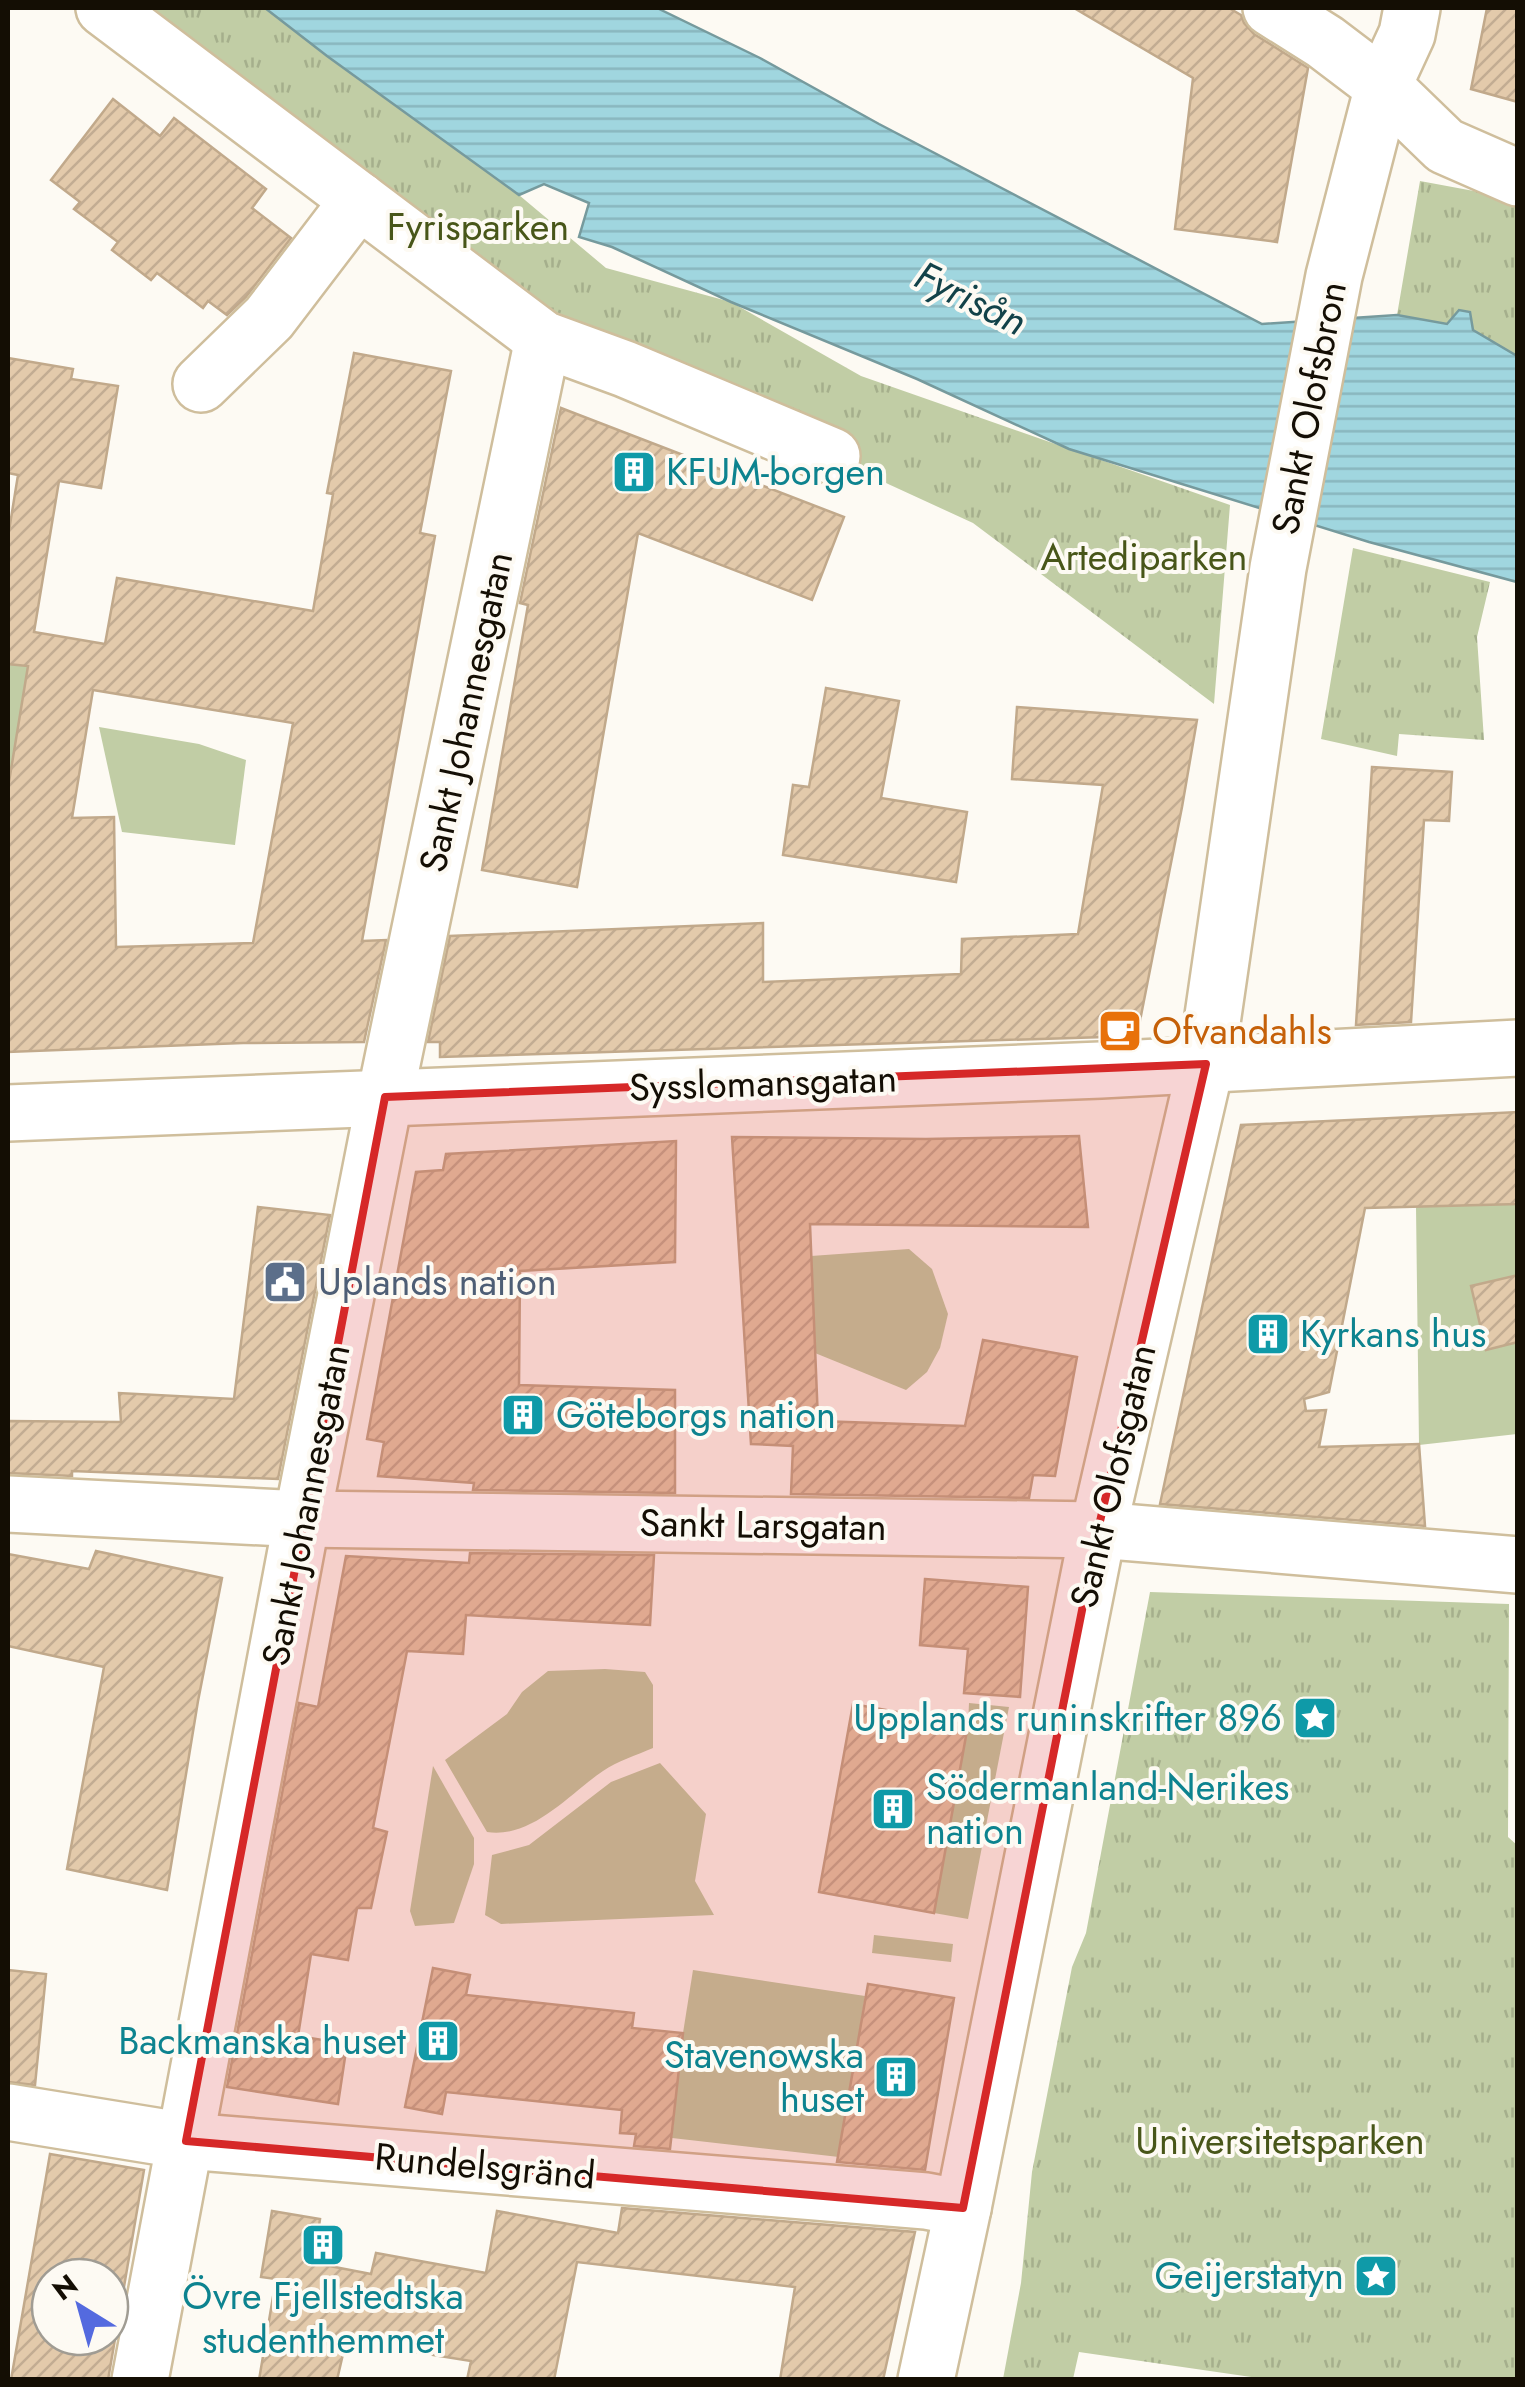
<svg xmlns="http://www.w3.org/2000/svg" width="1525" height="2387" viewBox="0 0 1525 2387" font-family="Jost,sans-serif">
  <defs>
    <pattern id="park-tufts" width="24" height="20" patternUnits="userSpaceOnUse" patternTransform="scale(2.5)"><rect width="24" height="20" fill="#c1cda5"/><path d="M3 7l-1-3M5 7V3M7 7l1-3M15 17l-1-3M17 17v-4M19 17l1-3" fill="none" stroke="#a5af8c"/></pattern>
    <pattern id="water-rules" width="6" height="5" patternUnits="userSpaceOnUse" patternTransform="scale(2.5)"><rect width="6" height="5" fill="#a0d6df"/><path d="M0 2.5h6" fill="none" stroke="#89b6be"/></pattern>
    <pattern id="building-hatch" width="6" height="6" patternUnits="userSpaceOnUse" patternTransform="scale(2.5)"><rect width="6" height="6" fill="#e3caab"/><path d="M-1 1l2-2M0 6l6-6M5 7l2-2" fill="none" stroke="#c2ac92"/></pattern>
  </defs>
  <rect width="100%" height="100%" fill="#fdfaf3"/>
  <g fill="#c1cda5">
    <polygon points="8,661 28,664 8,788"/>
    <polygon points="99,727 199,744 246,760 235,845 122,832"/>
    <polygon points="1515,1204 1518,1223 1517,1275 1471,1287 1487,1350 1517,1342 1517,1434 1419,1445 1416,1207"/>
    <polygon points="909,1249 932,1269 948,1314 940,1348 927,1372 906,1390 815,1353 811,1256"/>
    <path d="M605 1669 645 1672 653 1685V1748C637 1755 617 1761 603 1771 569 1794 532 1839 487 1832L445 1760 507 1714 522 1692 548 1671Z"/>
    <polygon points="969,1703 1009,1707 968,1919 934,1913 968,1725"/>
    <polygon points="660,1763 706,1814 695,1881 714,1915 501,1924 485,1915 492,1855 529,1845 611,1782"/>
    <polygon points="433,1766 474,1838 474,1864 454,1923 415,1926 410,1911"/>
    <polygon points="874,1935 953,1944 951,1962 872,1953"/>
    <polygon points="693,1970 865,1996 839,2157 672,2138 683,2033"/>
  </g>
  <g fill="url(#park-tufts)">
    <polygon points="104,8 265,8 327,56 519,195 606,268 731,302 861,376 1230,505 1214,704 973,523 494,303"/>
    <polygon points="1420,181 1517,199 1516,232 1518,234 1517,356 1473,330 1397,315"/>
    <polygon points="1353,548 1490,582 1477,637 1484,740 1399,734 1397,756 1321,739"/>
    <polygon points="1150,1592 1509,1604 1508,1837 1518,1846 1517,2379 1265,2379 1079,2352 1073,2379 1003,2379 1021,2283 1032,2172 1072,1967 1086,1933"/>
  </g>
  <polygon fill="url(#water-rules)" stroke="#769a9d" stroke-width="2.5" points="265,8 657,8 760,58 879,124 1262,324 1397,315 1447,324 1459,310 1470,312 1473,330 1517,356 1517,582 1369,542 1069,449 917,379 731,302 612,247 579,237 589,203 544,184 519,195 327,56"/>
  <g fill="url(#building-hatch)" stroke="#c1a98b" stroke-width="2.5" fill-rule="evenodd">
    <polygon points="1074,8 1229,8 1241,15 1244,23 1254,34 1308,68 1277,242 1175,229 1193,78"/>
    <polygon points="1487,8 1518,8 1518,102 1471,89"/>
    <polygon points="113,99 160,136 174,118 266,189 252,208 291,238 246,297 227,315 208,301 203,308 157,273 151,280 112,250 118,242 74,209 80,202 51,180"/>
    <path d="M354 353 451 371 420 533 435 536 362 941 386 940 364 1042 243 1043 8 1052V788L28 666 8 664V537L18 475 8 473V358L73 369 71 379 118 386 101 488 59 481 34 632 105 644 117 578 313 611 333 494 327 493ZM93 690 293 723 253 943 116 947 114 817 72 818Z"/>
    <polygon points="561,408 844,517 812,600 638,533 577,887 482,870 528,605 520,603"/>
    <polygon points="826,688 899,701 881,798 967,812 956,882 783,855 793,785 809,787"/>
    <polygon points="1017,707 1197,720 1182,807 1137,1036 440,1057 440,1042 428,1042 450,936 763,923 763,982 961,974 962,939 1078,934 1103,785 1012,779"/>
    <polygon points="1372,767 1452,772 1449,821 1424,820 1411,1022 1356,1025"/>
    <polygon points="1518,1112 1518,1204 1365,1208 1329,1392 1304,1399 1306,1411 1326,1410 1319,1447 1419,1444 1425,1526 1160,1504 1241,1125"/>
    <polygon points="1079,1136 1088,1227 810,1224 818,1421 965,1426 983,1340 1077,1357 1055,1476 1033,1475 1029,1498 791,1494 793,1446 751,1444 732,1137 926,1139"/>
    <polygon points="676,1141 675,1262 520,1271 519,1385 675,1390 675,1493 473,1490 474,1483 378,1476 384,1442 367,1439 416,1172 443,1170 446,1154"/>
    <polygon points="258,1207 330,1215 278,1479 72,1471 72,1476 8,1473 8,1421 121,1422 119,1393 234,1399"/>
    <polygon points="1518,1275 1518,1342 1486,1350 1471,1286"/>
    <polygon points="96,1551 222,1578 198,1701 167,1890 67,1869 104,1667 8,1646 8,1554 89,1569"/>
    <polygon points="470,1553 654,1555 650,1625 466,1615 463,1654 407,1651 373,1828 387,1832 371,1908 357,1908 348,1960 311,1954 298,2036 347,2044 338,2104 227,2087 299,1703 318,1707 346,1556 469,1563"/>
    <polygon points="925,1579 1028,1587 1020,1697 964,1693 968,1649 920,1645"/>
    <polygon points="853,1704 968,1725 934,1913 819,1892"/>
    <polygon points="433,1968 470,1975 466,1995 634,2013 632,2028 683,2033 670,2149 634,2146 636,2134 620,2133 622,2110 446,2092 442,2114 405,2107"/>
    <polygon points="8,1970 46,1974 35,2085 8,2082"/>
    <polygon points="868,1984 954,1998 925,2170 837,2162"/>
    <path d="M50 2154 144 2170 108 2380H11ZM50 2277H110V2337H50Z"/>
    <polygon points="622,2208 915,2232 883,2380 780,2380 795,2287 577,2262 554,2380 467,2380 471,2361 346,2341 337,2380 259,2380 276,2279 261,2277 272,2211 320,2219 314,2263 371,2274 376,2253 486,2273 497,2211 618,2233"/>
  </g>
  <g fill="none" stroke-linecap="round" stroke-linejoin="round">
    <defs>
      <g id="minor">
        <polyline points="104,8 543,339 625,369 832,456"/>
        <polyline points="1271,8 1325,42 1383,86 1445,146 1518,178"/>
        <polyline points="201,384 269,318 359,200"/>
        <polyline points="8,1113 1101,1070 1518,1048"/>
        <polyline points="8,1504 302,1519 1098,1530 1518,1565"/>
        <polyline points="8,2112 186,2141 926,2201 963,2208"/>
        <polyline points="140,2380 302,1519 385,1097 543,339"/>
        <polyline points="926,2380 963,2208 1098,1530 1206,1064 1278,568 1334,276 1383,86 1407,34 1412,8"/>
      </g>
    </defs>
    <use href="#minor" stroke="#cfbe9c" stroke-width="60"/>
    <use href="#minor" stroke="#fff" stroke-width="55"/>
  </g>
  <path fill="#d62828" fill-opacity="0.2" stroke="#d62828" stroke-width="8" stroke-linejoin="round" d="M1206 1064 1098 1530 963 2208 186 2141 385 1097Z"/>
  <defs>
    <symbol id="building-square" viewBox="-11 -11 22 22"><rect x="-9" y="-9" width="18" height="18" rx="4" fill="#0f9aa8" stroke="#fdfaf3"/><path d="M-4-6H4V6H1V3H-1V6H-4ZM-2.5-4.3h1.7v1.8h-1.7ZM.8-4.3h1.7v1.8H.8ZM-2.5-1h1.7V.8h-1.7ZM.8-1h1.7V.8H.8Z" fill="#fff"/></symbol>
    <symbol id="cafe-square" viewBox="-11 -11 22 22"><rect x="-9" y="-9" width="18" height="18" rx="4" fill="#e8710a" stroke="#fdfaf3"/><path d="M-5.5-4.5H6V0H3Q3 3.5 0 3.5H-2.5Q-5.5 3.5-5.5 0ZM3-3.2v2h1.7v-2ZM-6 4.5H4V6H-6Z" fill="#fff"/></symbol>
    <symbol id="civic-square" viewBox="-11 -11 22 22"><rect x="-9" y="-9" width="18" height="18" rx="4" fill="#5c6f8a" stroke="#fdfaf3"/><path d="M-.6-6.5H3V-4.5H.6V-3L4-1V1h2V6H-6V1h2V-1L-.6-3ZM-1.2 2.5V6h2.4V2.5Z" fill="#fff"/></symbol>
    <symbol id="sight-square" viewBox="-11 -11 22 22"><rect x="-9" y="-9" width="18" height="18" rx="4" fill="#0f9aa8" stroke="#fdfaf3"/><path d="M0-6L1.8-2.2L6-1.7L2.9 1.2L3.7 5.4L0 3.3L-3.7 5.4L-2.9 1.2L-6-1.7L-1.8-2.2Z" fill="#fff"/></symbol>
  </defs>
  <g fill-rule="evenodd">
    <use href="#building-square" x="609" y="447" width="50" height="50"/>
    <use href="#cafe-square" x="1095" y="1006" width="50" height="50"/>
    <use href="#civic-square" x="260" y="1257" width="50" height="50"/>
    <use href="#building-square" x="1243" y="1309" width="50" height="50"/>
    <use href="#building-square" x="498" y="1390" width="50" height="50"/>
    <use href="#sight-square" x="1290" y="1693" width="50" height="50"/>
    <use href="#building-square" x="868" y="1784" width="50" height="50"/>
    <use href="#building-square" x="413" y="2016" width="50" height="50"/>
    <use href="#building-square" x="871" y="2052" width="50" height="50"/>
    <use href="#building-square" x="298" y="2220" width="50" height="50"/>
    <use href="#sight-square" x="1351" y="2251" width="50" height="50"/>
  </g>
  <g text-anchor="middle" stroke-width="8" stroke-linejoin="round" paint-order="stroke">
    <g font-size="38" fill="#485619" stroke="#fdfaf3">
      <text x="478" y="240">Fyrisparken</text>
      <text x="1144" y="570">Artediparken</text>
      <text x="1280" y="2154">Universitetsparken</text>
    </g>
    <g font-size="38" fill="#140e04" stroke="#fdfaf3">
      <text transform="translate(1309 408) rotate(-79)" y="13">Sankt Olofsbron</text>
      <text transform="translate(466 712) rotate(-78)" y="13">Sankt Johannesgatan</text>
      <text transform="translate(763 1083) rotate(-2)" y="13">Sysslomansgatan</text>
      <text transform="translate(1113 1476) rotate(-77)" y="13">Sankt Olofsgatan</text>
      <text transform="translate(306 1505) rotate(-79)" y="13">Sankt Johannesgatan</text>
      <text transform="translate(763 1525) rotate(1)" y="13">Sankt Larsgatan</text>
      <text transform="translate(485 2166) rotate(5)" y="13">Rundelsgränd</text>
    </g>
    <g font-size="38" fill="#0d838f" stroke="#fdfaf3" text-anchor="start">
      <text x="666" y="485">KFUM-borgen</text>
      <text x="1300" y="1347">Kyrkans hus</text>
      <text x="556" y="1428">Göteborgs nation</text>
      <text x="1282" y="1731" text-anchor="end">Upplands runinskrifter 896</text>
      <text x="926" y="1800">Södermanland-Nerikes<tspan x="926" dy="44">nation</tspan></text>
      <text x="406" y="2054" text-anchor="end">Backmanska huset</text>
      <text x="864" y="2068" text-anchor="end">Stavenowska<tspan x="864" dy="44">huset</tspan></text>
      <text x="1344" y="2289" text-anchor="end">Geijerstatyn</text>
      <text x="323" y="2309" text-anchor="middle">Övre Fjellstedtska<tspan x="323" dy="44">studenthemmet</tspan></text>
    </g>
    <g font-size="38" fill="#c56008" stroke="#fdfaf3" text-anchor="start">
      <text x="1152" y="1044">Ofvandahls</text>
    </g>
    <g font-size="38" fill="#4e5e75" stroke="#fdfaf3" text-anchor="start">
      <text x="318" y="1295">Uplands nation</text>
    </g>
    <g font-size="40" font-style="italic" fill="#124249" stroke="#fdfaf3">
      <text transform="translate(971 298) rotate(26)" y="14">Fyrisån</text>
    </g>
  </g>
  <rect width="1525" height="2387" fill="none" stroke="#140e04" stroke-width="20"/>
  <g transform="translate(80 2307) rotate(323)"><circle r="48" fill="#fdfaf3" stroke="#a09c93" stroke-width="2.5"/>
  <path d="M0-8L18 38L0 25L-18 38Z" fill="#546adf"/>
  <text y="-15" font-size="28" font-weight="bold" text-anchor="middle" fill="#140e04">N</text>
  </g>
</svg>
